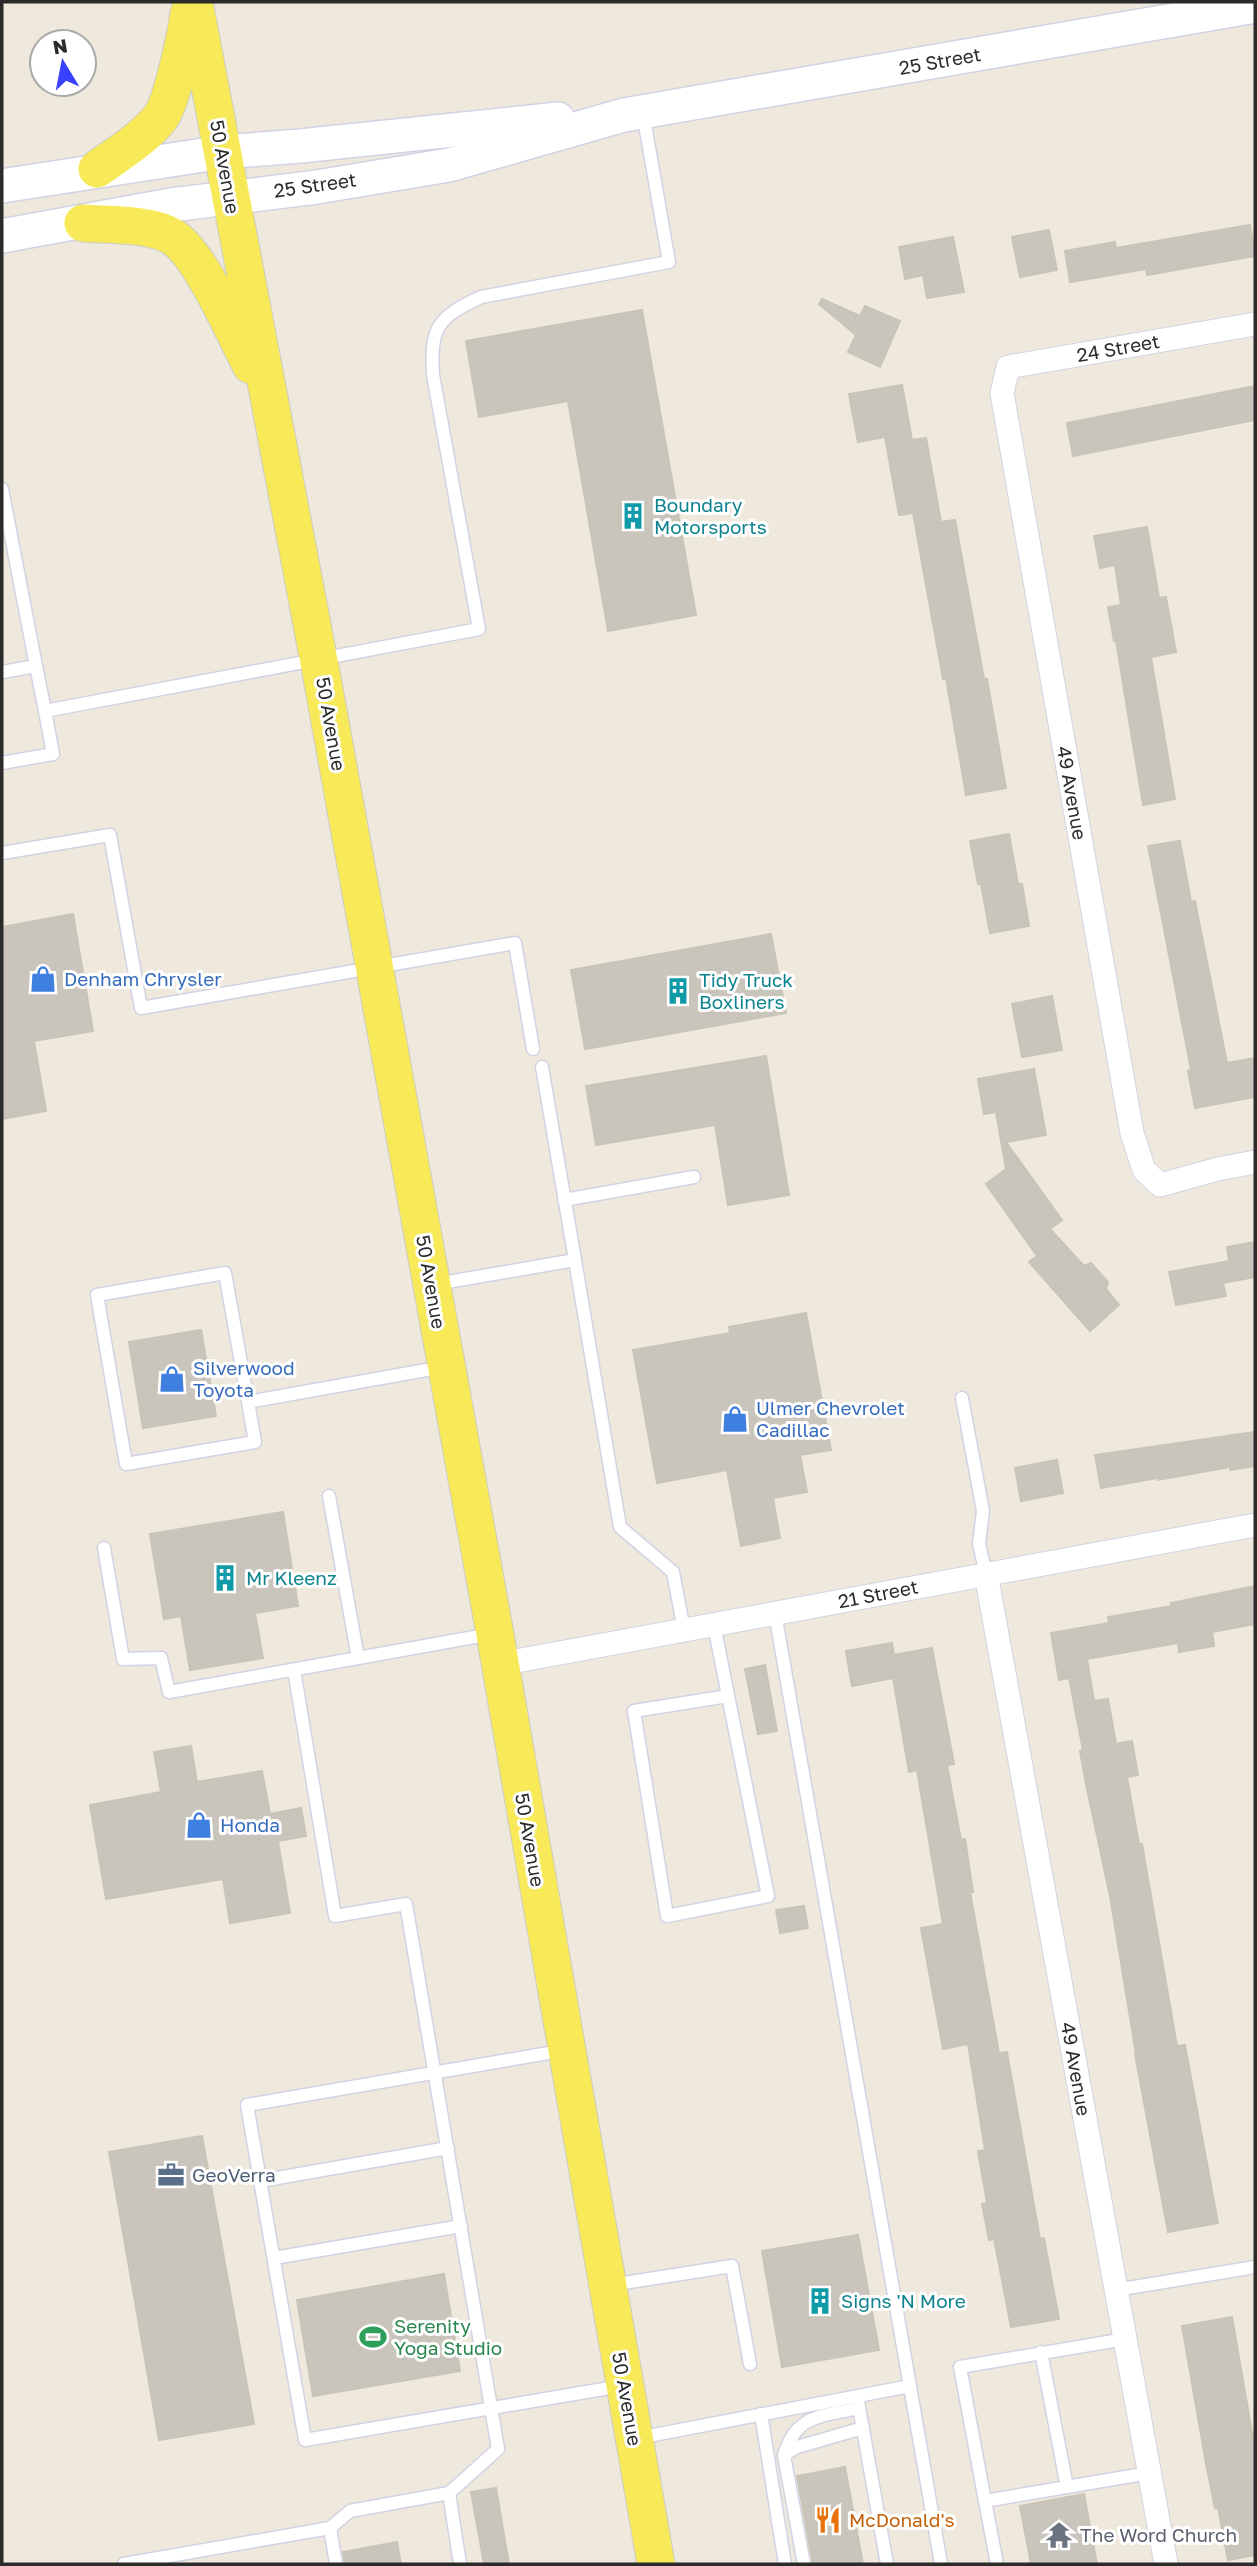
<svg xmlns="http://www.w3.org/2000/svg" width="1257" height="2566" viewBox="0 0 1257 2566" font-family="'Golos Text',sans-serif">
  <rect width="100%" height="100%" fill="#eee9dc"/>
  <g fill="#c9c5bc" stroke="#c9c5b6" stroke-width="2">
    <polygon points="1250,225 1255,256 1147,275 1146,269 1070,282 1065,251 1115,242 1116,248"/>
    <polygon points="1049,230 1057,270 1020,277 1012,237"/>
    <polygon points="953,237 964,292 927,298 923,275 905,279 899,247"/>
    <polygon points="822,299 860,316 865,306 900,321 880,367 848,352 856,335 819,304"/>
    <polygon points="642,310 696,615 608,631 568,401 479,417 466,341"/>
    <polygon points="902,385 912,440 926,438 941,522 955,520 984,679 987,679 1006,788 966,795 946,678 943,679 913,513 899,515 885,437 858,442 849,394"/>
    <polygon points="1255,386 1255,420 1073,456 1067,423"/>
    <polygon points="1147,527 1159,598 1166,597 1176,652 1151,657 1175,799 1143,805 1116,641 1114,641 1108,607 1121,605 1115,565 1100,568 1094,536"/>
    <polygon points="1009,834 1018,884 1022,884 1029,926 990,933 981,884 978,884 970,841"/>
    <polygon points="1180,841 1191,902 1195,901 1227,1063 1255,1058 1255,1097 1195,1108 1188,1071 1191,1070 1148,846"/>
    <polygon points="73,914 93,1031 34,1041 46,1111 2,1119 2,927"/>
    <polygon points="771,934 786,1013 585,1049 571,970"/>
    <polygon points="1052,996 1062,1050 1022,1057 1012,1004"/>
    <polygon points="766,1056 789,1195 728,1205 715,1125 596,1145 586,1086"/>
    <polygon points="1034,1069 1046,1135 1006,1142 1062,1220 1050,1229 1084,1266 1091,1263 1108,1282 1106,1289 1119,1305 1090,1331 1029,1262 1037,1256 986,1184 1006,1169 996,1112 984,1114 978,1079"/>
    <polygon points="1255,1242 1255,1277 1223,1283 1226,1296 1176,1305 1169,1272 1229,1261 1227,1247"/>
    <polygon points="806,1313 831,1450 800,1455 807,1492 773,1498 780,1538 741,1546 727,1470 657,1483 633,1350 730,1333 729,1327"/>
    <polygon points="201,1330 216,1416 143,1428 129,1342"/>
    <polygon points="1255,1432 1255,1466 1230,1470 1230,1467 1158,1480 1157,1478 1101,1488 1095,1455"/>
    <polygon points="1057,1460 1063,1493 1021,1501 1015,1468"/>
    <polygon points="283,1512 298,1606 255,1613 263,1658 190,1670 181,1616 164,1619 150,1534"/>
    <polygon points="1255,1586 1255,1624 1212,1632 1214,1646 1179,1652 1178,1643 1087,1659 1094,1701 1108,1699 1116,1744 1132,1741 1138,1775 1127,1777 1139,1844 1142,1844 1177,2046 1185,2045 1218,2223 1168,2232 1135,2054 1136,2054 1110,1896 1086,1784 1080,1751 1083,1750 1069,1678 1059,1680 1051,1633 1109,1623 1108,1617 1172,1606 1171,1603"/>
    <polygon points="892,1643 894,1655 932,1648 954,1764 947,1765 961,1840 965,1839 973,1892 970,1892 999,2053 1007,2052 1040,2239 1044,2238 1059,2319 1011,2327 994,2239 989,2240 982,2204 987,2203 978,2151 985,2150 968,2044 943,2049 921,1928 943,1924 917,1770 909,1772 893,1678 852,1686 846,1651"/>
    <polygon points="765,1665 777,1731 758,1734 745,1669"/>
    <polygon points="191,1746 197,1782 262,1771 270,1814 301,1808 306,1836 278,1841 290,1913 230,1923 223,1879 106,1899 90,1805 161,1792 154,1752"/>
    <polygon points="804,1906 808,1928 780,1933 776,1910"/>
    <polygon points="202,2136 254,2424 159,2440 109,2152"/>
    <polygon points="858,2235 879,2350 782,2367 762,2251"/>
    <polygon points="444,2274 460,2371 313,2396 297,2300"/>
    <polygon points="1232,2317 1255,2450 1255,2555 1228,2560 1218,2508 1215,2508 1207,2469 1182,2326"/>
    <polygon points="845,2467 863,2564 813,2564 797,2476"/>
    <polygon points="496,2488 509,2564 484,2564 471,2492"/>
    <polygon points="1084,2494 1097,2564 1031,2564 1020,2506"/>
    <polygon points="397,2542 401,2564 345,2564 343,2552"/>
  </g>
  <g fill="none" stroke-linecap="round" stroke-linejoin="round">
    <defs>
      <g id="lane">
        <polyline points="2,489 36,666"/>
        <path d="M2 672 36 666 45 711 479 629 433 375C430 327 438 317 481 297L669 262 643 113"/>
        <polyline points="2,763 53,754 45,711"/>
        <polyline points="2,853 110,835 141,1008 515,943 533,1049"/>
        <polyline points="564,1200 694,1177"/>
        <polyline points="575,1260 620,1527 673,1572 684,1630"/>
        <polyline points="436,1284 575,1260 542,1067"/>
        <polyline points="962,1398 983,1511 979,1544 986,1574"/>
        <polyline points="248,1402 255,1442 126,1464 97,1295 225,1273 248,1402 443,1367"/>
        <polyline points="329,1496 358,1658 491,1634"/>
        <polyline points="104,1548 123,1659 161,1658 169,1692 358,1658"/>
        <polyline points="775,1613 941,2564"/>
        <polyline points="714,1625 768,1896 667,1916 634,1711 728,1696"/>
        <polyline points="566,2050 247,2105 305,2440 621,2386"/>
        <polyline points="260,2181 448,2148"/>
        <polyline points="274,2258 461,2226"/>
        <polyline points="611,2285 732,2266 750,2364"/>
        <polyline points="1116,2290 1255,2267"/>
        <polyline points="1041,2352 1067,2487"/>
        <polyline points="857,2396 887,2564"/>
        <polyline points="761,2414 785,2564"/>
        <polyline points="638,2438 910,2386"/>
        <path d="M784 2455C797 2413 822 2417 859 2408"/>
        <polyline points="449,2493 460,2564"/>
        <polyline points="985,2501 960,2367 1125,2339"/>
        <polyline points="330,2528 336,2564"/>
        <polyline points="124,2564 330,2528 350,2511 449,2493 498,2449 406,1904 335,1916 294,1670"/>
        <polyline points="804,2564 784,2455 797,2447 863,2428"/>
        <polyline points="997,2564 985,2501 1149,2473"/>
      </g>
      <g id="street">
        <polyline points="1255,324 1008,367 1002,393 1132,1133 1144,1170 1160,1185 1218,1169 1255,1162"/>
        <polyline points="986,1574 1166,2564"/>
        <polyline points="500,1664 1255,1525"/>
      </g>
      <g id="secondary">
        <polyline points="2,186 223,152 300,146 558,119"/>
        <polyline points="2,236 171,205 317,187 449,165 624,115 1255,6"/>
      </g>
      <g id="primary">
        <polyline points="194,2 321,672 495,1634 656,2564"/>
        <path d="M97 169C118 154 143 139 160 118 172 103 186 34 189 13"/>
        <path d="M83 223C108 225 151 223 173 237 201 255 234 333 251 365"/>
      </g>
    </defs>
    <use href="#lane" stroke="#d2d2e4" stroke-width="15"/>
    <use href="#street" stroke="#d2d2e4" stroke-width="25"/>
    <use href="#secondary" stroke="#d2d2e4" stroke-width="36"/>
    <use href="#primary" stroke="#ccc" stroke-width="39"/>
    <use href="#lane" stroke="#fff" stroke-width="12"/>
    <use href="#street" stroke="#fff" stroke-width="23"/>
    <use href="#secondary" stroke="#fff" stroke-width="33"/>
    <use href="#primary" stroke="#f7e958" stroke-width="37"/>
  </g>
  <defs>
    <symbol id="building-bare" viewBox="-9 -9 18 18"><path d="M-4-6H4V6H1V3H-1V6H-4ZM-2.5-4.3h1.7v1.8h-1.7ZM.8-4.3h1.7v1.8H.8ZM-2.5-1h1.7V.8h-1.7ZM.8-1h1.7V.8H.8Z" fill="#0f9aa8" stroke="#fff" stroke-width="2.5" paint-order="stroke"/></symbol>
    <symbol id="shop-bare" viewBox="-9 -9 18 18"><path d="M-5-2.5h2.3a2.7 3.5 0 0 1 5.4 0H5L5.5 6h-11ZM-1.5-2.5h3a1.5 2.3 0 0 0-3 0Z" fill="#3f7fe0" stroke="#fff" stroke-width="2.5" paint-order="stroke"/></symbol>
    <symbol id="office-bare" viewBox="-9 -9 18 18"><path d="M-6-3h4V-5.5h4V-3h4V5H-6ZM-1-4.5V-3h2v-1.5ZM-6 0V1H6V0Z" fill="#5c6f8a" stroke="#fff" stroke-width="2.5" paint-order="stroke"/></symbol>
    <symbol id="stadium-bare" viewBox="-9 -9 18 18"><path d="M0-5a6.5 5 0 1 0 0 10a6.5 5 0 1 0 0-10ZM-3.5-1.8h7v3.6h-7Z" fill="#2e9e5b" stroke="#fff" stroke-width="2.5" paint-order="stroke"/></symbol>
    <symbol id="restaurant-bare" viewBox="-9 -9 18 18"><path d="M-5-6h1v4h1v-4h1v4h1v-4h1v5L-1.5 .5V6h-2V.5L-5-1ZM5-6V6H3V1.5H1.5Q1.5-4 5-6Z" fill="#e8710a" stroke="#fff" stroke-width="2.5" paint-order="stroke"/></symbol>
    <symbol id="temple-bare" viewBox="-9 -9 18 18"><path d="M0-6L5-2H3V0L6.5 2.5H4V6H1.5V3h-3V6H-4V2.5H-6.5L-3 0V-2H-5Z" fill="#6b7280" stroke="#fff" stroke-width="2.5" paint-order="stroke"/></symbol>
  </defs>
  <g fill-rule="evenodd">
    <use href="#building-bare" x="614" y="497" width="38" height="38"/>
    <use href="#shop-bare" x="24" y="960" width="38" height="38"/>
    <use href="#building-bare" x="659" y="972" width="38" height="38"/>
    <use href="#shop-bare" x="153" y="1360" width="38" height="38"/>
    <use href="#shop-bare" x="716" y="1400" width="38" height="38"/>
    <use href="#building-bare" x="206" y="1559" width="38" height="38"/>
    <use href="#shop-bare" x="180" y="1806" width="38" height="38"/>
    <use href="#office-bare" x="152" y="2156" width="38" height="38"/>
    <use href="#building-bare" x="801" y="2282" width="38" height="38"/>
    <use href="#stadium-bare" x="354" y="2318" width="38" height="38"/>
    <use href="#restaurant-bare" x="809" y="2501" width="38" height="38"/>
    <use href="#temple-bare" x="1040" y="2516" width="38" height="38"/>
  </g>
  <g text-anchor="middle" stroke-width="6" stroke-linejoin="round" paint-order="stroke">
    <g font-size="19" fill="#2b2b2b" stroke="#fff">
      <text transform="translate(940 61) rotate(-10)" y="7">25 Street</text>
      <text transform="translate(225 167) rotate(80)" y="7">50 Avenue</text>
      <text transform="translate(315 185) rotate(-8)" y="7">25 Street</text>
      <text transform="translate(1118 348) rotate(-10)" y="7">24 Street</text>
      <text transform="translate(331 724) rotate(80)" y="7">50 Avenue</text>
      <text transform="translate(1072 793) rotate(80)" y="7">49 Avenue</text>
      <text transform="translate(431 1282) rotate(80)" y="7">50 Avenue</text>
      <text transform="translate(878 1594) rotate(-11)" y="7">21 Street</text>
      <text transform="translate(530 1840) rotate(80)" y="7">50 Avenue</text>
      <text transform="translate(1076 2069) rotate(80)" y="7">49 Avenue</text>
      <text transform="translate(627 2399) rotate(80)" y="7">50 Avenue</text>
    </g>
    <g font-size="19" fill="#0d838f" stroke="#fff" text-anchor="start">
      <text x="654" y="512">Boundary<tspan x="654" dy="22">Motorsports</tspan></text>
      <text x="699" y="987">Tidy Truck<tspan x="699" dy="22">Boxliners</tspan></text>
      <text x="246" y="1585">Mr Kleenz</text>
      <text x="841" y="2308">Signs 'N More</text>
    </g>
    <g font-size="19" fill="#366cbe" stroke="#fff" text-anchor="start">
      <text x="64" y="986">Denham Chrysler</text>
      <text x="193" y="1375">Silverwood<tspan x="193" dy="22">Toyota</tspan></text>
      <text x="756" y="1415">Ulmer Chevrolet<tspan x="756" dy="22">Cadillac</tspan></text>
      <text x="220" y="1832">Honda</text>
    </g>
    <g font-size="19" fill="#4e5e75" stroke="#fff" text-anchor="start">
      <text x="192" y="2182">GeoVerra</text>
    </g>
    <g font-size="19" fill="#27864d" stroke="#fff" text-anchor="start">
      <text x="394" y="2333">Serenity<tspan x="394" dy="22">Yoga Studio</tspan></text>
    </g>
    <g font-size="19" fill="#c56008" stroke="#fff" text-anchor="start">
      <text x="849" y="2527">McDonald's</text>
    </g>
    <g font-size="19" fill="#5b616d" stroke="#fff" text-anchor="start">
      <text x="1080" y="2542">The Word Church</text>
    </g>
  </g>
  <rect width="1257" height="2566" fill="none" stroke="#2b2b2b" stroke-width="7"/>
  <g transform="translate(63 63) rotate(350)"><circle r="33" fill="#ffffff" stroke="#aaaaaa" stroke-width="2"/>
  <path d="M0-5L12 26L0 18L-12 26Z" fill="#3841ff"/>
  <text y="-10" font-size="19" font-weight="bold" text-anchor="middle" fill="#2b2b2b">N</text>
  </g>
</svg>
